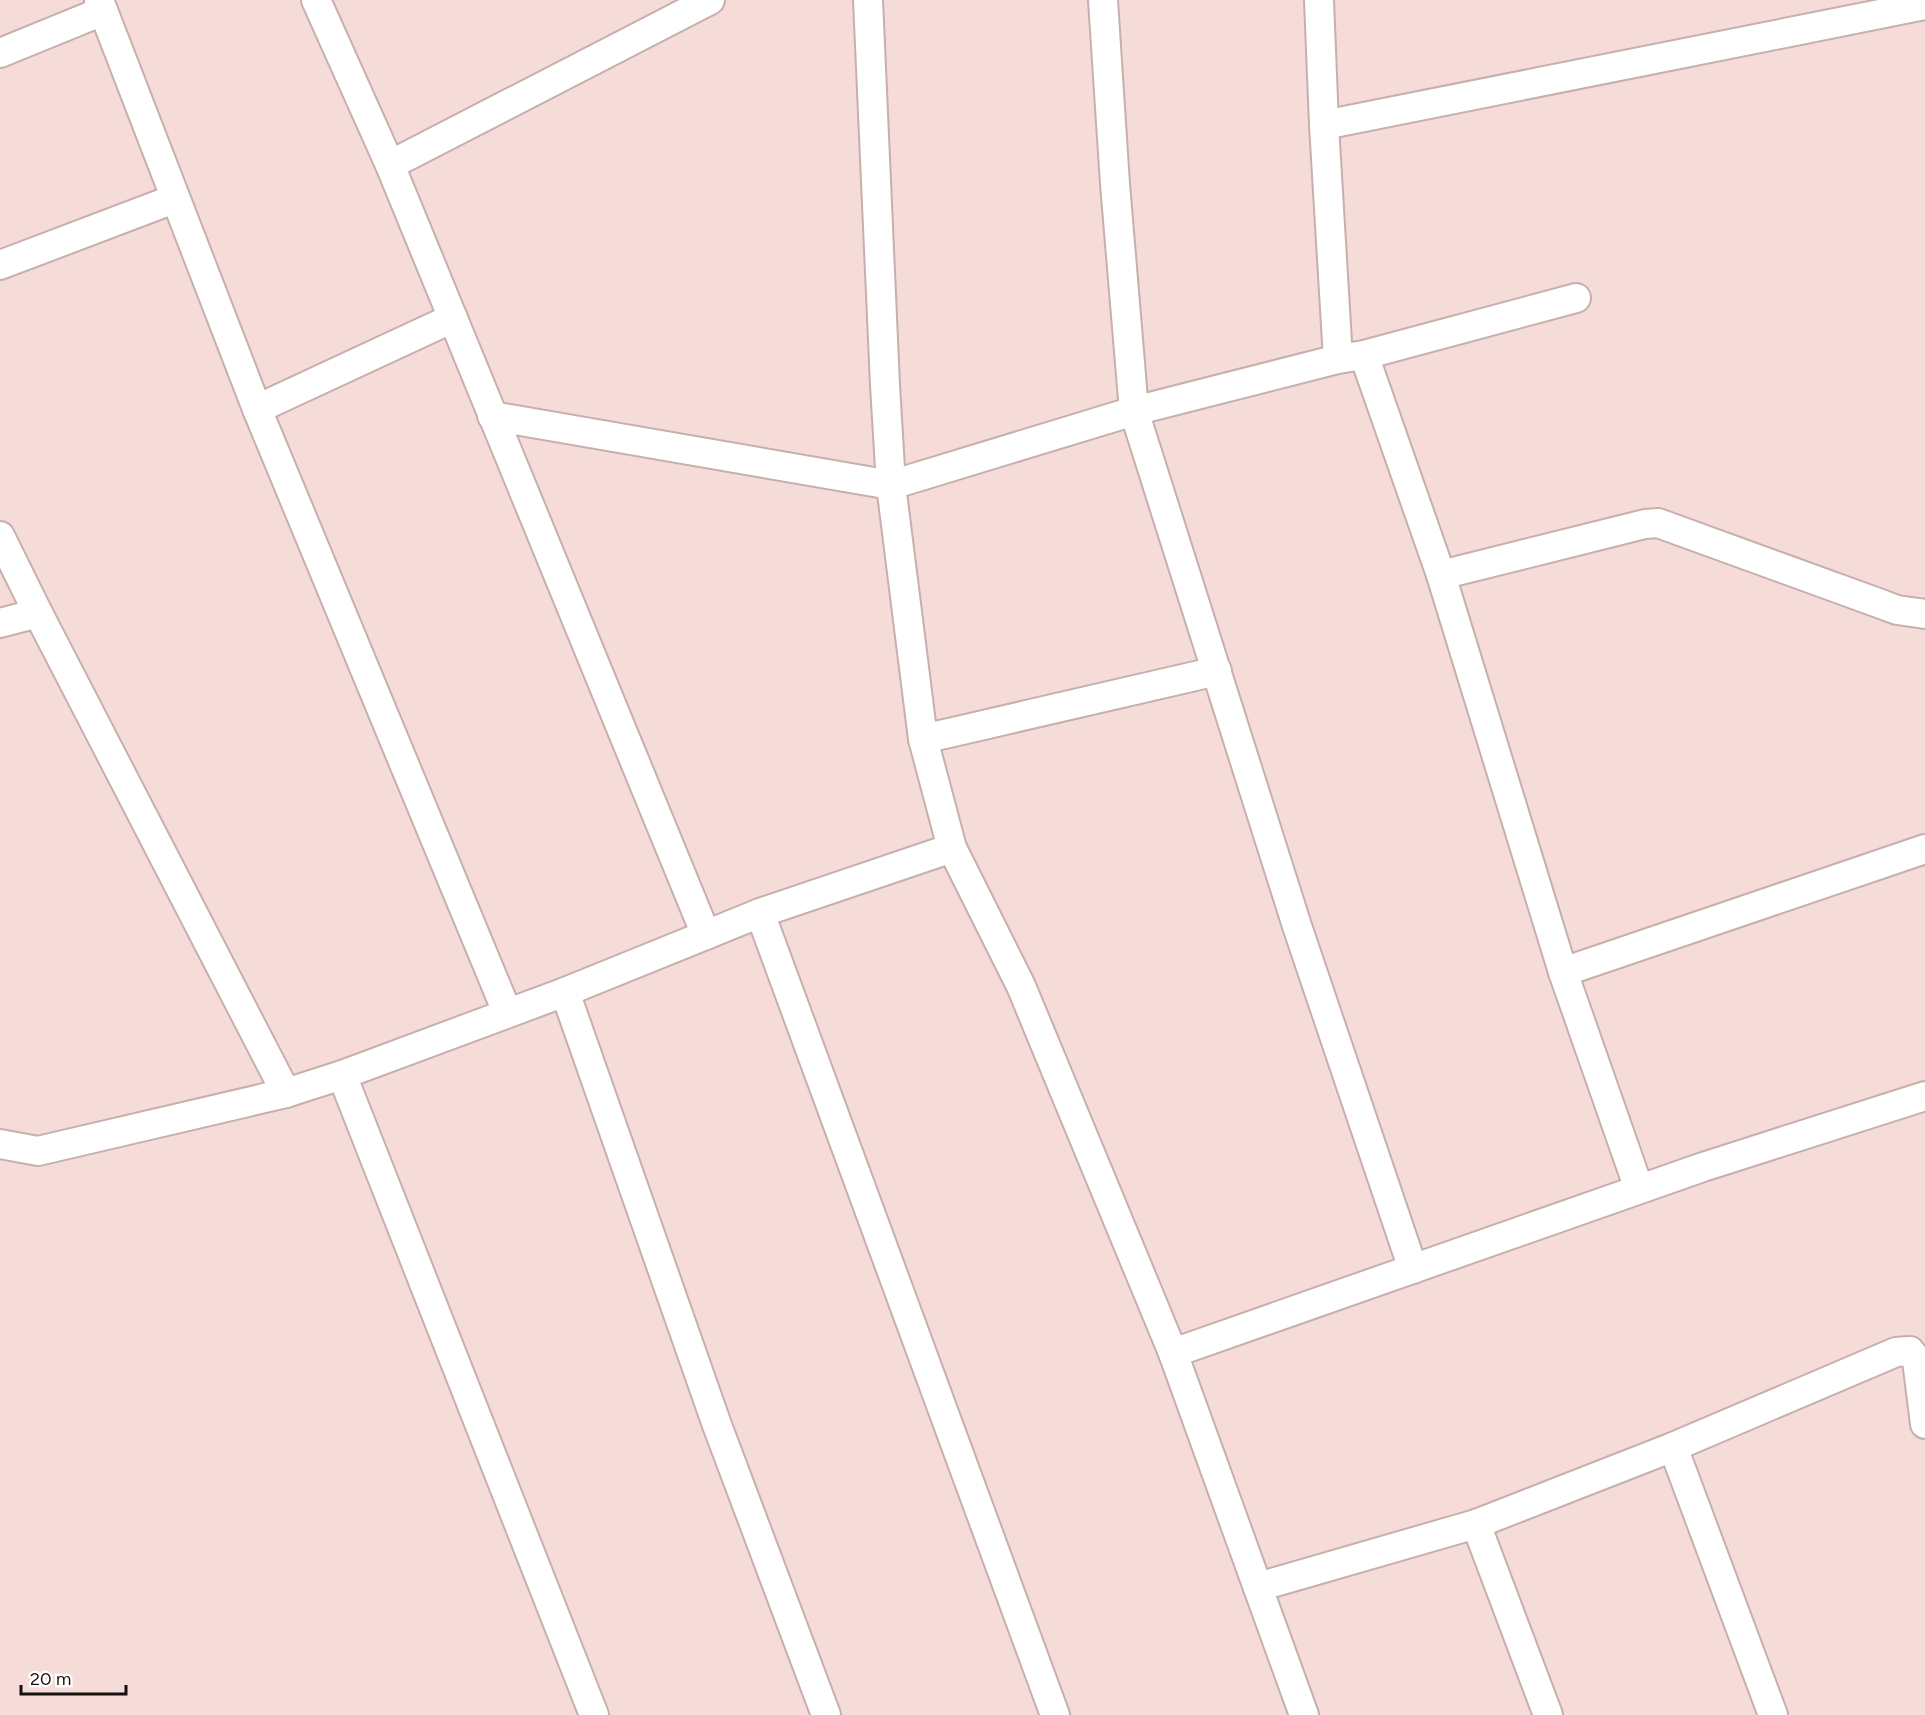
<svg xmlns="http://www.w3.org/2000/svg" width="1925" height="1715" viewBox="0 0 1925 1715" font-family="Figtree,sans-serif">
  <rect width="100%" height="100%" fill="#f5dcd9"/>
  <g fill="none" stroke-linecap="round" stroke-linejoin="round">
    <defs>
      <g id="street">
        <polyline points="99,0 257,409 507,1012"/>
        <polyline points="316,0 390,165 706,935"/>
        <polyline points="868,0 885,385 891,485 923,739 952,848 1021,986 1173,1353 1304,1715"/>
        <polyline points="1103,0 1115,184 1134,411 1297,926 1413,1269"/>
        <polyline points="1319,0 1324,125 1338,359"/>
        <polyline points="0,53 103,11"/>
        <polyline points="1324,125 1925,5"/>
        <polyline points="390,165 710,0"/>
        <polyline points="0,265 174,199"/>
        <polyline points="1364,355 1441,575 1563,972 1639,1189"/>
        <polyline points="257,409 453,318"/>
        <polyline points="492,416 891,485 1134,411 1338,359 1364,355 1576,298"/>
        <polyline points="0,536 38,613 286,1093"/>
        <polyline points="1441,575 1645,524 1658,523 1881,604 1897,610 1925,614"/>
        <polyline points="0,623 38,613"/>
        <polyline points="923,739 1217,671"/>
        <polyline points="760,913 1055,1715"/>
        <polyline points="1563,972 1925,849"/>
        <polyline points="565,992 717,1425 826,1715"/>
        <polyline points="342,1075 594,1715"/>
        <polyline points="0,1144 38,1151 286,1093 342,1075 565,992 760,913 952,848"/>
        <polyline points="1173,1353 1703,1167 1925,1096"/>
        <polyline points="1673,1447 1773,1715"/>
        <polyline points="1476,1524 1548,1715"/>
        <polyline points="1258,1587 1476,1524 1673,1447 1896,1352 1910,1351 1917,1360 1925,1424"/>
      </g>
    </defs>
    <use href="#street" stroke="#c7afac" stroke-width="32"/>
    <use href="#street" stroke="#fff" stroke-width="28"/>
  </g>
  <path d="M21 1685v9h105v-9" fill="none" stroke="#191110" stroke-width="3"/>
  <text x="30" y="1685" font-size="18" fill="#191110" stroke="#ffffff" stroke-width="4.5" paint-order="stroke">20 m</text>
</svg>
